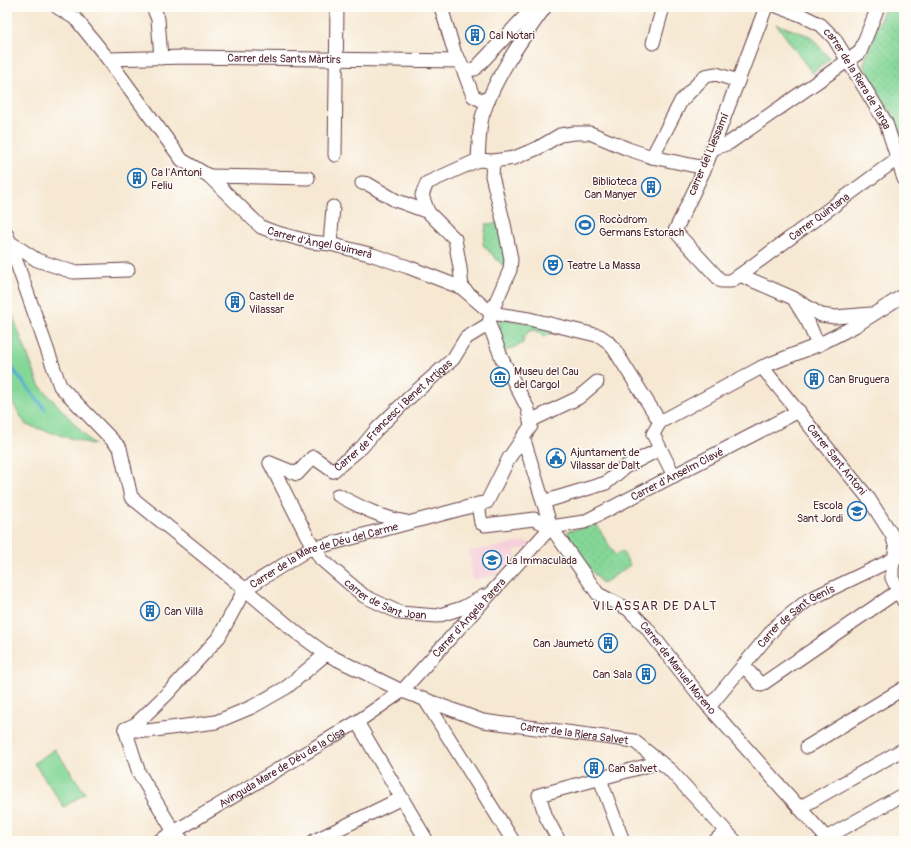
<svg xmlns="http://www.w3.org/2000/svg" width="911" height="848" viewBox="0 0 911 848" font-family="Pangolin,sans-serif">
  <defs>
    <pattern id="park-dots" width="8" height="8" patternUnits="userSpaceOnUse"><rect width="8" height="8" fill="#85d798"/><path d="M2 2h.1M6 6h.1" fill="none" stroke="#74b883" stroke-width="1.8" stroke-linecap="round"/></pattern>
  </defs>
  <rect width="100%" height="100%" fill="#fdfcf7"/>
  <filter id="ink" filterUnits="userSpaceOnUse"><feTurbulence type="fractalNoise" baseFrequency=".025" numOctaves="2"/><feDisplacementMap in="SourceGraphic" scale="8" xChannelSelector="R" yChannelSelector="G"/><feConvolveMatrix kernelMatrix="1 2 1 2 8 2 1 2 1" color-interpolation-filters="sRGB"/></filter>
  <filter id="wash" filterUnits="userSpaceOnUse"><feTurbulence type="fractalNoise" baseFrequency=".012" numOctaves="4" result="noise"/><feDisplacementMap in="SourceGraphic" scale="16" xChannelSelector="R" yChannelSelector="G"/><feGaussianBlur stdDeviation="0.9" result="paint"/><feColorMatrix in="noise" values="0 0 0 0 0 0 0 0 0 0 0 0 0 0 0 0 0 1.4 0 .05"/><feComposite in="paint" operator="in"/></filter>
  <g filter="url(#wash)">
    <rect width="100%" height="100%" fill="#f6e8d2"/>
    <polygon fill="#f5cfda" points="529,541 530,547 515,550 516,559 510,561 506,566 498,570 497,575 473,580 469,551"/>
    <g fill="#85d798" stroke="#687b62">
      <polygon points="7,301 39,385 94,445 26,425 7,394"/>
      <polygon points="55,749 85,793 64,807 34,763"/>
    </g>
    <g fill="url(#park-dots)" stroke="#687b62">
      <polygon points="885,7 904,7 904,146 897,123 863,65"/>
      <polygon points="776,24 810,36 830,59 812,73"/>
      <polygon points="500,223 507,260 504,267 483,245 486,224"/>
      <polygon points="500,318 552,327 553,332 543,337 536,330 529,331 524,337 523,343 504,352 499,335"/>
      <polygon points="595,522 615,555 622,551 630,565 603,584 565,540 568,531 592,526"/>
    </g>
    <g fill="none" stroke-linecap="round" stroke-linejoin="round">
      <polyline stroke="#56afd3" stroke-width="3.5" points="7,362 45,409"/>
    </g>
  </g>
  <g filter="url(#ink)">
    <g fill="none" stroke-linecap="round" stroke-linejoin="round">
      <defs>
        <g id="minor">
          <path id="s1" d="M57 7 76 19 108 59 182 160 209 176 261 227 274 232 311 242 330 244 373 255 408 267 462 288 491 313"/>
          <polyline points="153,7 158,19 161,58"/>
          <polyline points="441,7 455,54 460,61 473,96 481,100 489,99"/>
          <path id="s2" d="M766 7 705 168 675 231 721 281H731L740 275 898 158"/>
          <path id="s3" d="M779 7 801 15 821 25 834 38 886 123 904 179"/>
          <polyline points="653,43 663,7"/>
          <path id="s4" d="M108 59 186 57 460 61"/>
          <polyline points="463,70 475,69 531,10"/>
          <polyline points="712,149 729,143 860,52 878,7"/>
          <polyline points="335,155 337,7"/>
          <polyline points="652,157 681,101 705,76 716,74 738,81"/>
          <path d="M478 160C479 147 479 126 483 114 495 77 522 39 545 7"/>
          <polyline points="209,176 308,178"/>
          <polyline points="362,183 368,184 395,200 428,212 455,239 460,268 462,288"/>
          <polyline points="428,212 422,195 427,183 478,160 493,161 514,158 538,148 560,135 574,133 590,133 628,149 652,157 705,168"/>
          <path id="s5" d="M7 235 60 386 120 448 131 497 241 586 297 633 326 654 402 691 483 721 634 741 670 770 735 841"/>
          <polyline points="11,243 37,260 73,272 128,270"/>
          <polyline points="330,244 333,207"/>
          <polyline points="740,275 793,298 821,315 835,317 871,314"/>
          <polyline points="795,301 808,322 818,345"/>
          <polyline points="491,313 529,319 600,336 607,341 614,349 660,422"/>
          <path id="s6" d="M762 367 869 499 892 535 896 548 892 569V578L904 602"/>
          <polyline points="530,421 578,398 597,382"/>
          <path id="s7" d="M523 437 551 527 598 594 628 609 646 627 703 700 829 841"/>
          <path id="s8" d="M270 463 307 536 321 559 364 596 400 613 437 616 462 608 484 596"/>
          <path id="s9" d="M270 463 297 474 313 457 333 471 362 447 377 429 411 396 453 359 466 338 489 324"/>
          <polyline points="674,476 653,434 660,422 762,367 818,345 855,326 904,295"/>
          <path d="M338 495C360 507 382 518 406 522"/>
          <polyline points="543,502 606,483 625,467 660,449"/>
          <polyline points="478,504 481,523 485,525 534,519 551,527"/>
          <path id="s10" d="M551 527 584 522 799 411"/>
          <polyline points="743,665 761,685 898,591"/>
          <polyline points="424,698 513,841"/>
          <path id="s11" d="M709 707 776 626 808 600 900 556"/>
          <polyline points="357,722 427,841"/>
          <path id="s12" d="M125 729 136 724 169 692 219 637 245 589 307 550 487 502 509 458 531 426 528 409 502 359 489 324 491 313 510 270 511 259 504 224 492 176 493 161"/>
          <polyline points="125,729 147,731 216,722 252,707 287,687 326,654"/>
          <polyline points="125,729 139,773 174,832 183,841"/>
          <polyline points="807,747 904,688"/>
          <polyline points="600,779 623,841"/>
          <polyline points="799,808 904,749"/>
          <path id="s13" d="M159 841 357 722 402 691 551 527"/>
          <polyline points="314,841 402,798"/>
          <polyline points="559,841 546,817 539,795 660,762"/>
          <polyline points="715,841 725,831"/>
          <polyline points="823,841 826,838 904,794"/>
        </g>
      </defs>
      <use href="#minor" stroke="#643d44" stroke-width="15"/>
      <use href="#minor" stroke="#fff" stroke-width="13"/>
    </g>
  </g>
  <defs>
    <symbol id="building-ring" viewBox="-11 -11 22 22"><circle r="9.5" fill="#fdfcf7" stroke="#1f6fb2" stroke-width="1.5"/><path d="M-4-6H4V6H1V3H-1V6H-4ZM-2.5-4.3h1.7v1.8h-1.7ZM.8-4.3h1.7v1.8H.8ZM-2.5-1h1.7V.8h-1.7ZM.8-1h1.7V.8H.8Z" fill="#1f6fb2"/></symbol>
    <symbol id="stadium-ring" viewBox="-11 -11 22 22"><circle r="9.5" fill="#fdfcf7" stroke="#1f6fb2" stroke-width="1.5"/><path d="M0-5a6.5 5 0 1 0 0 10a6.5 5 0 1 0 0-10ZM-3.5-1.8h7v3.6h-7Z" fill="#1f6fb2"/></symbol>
    <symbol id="theatre-ring" viewBox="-11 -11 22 22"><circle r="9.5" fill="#fdfcf7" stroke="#1f6fb2" stroke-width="1.5"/><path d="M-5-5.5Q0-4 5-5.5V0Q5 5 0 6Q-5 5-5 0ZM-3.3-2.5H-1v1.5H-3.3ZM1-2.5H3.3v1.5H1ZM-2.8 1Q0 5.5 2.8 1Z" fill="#1f6fb2"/></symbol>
    <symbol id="museum-ring" viewBox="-11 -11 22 22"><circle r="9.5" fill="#fdfcf7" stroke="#1f6fb2" stroke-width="1.5"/><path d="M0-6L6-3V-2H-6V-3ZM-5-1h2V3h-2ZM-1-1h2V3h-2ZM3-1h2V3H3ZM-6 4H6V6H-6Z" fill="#1f6fb2"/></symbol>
    <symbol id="civic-ring" viewBox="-11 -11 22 22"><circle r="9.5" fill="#fdfcf7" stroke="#1f6fb2" stroke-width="1.5"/><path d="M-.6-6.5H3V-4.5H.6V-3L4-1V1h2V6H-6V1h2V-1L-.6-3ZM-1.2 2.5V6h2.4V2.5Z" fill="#1f6fb2"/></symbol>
    <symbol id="school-ring" viewBox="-11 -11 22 22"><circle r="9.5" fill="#fdfcf7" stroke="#1f6fb2" stroke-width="1.5"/><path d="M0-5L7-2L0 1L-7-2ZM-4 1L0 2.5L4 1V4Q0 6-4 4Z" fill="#1f6fb2"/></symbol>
  </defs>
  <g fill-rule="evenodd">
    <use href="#building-ring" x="464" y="24" width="22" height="22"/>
    <use href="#building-ring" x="126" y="167" width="22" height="22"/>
    <use href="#building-ring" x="640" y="176" width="22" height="22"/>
    <use href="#stadium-ring" x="574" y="214" width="22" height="22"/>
    <use href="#theatre-ring" x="542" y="254" width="22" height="22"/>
    <use href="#building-ring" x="224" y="291" width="22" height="22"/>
    <use href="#museum-ring" x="489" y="366" width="22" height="22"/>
    <use href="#building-ring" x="803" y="368" width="22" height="22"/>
    <use href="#civic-ring" x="545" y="447" width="22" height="22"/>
    <use href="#school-ring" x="846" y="500" width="22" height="22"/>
    <use href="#school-ring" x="481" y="549" width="22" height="22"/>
    <use href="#building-ring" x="139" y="600" width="22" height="22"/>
    <use href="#building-ring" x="597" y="632" width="22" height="22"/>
    <use href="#building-ring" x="635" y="663" width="22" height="22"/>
    <use href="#building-ring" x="583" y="757" width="22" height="22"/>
  </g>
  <g text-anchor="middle" stroke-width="3" stroke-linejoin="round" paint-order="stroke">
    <g font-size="11" fill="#4a1f2b" stroke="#fdfcf7" text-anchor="start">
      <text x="489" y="39">Cal Notari</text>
      <text x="151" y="176">Ca l'Antoni<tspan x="151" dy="13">Feliu</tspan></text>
      <text x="637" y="185" text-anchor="end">Biblioteca<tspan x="637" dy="13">Can Manyer</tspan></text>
      <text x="599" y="223">Rocòdrom<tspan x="599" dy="13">Germans Estorach</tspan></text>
      <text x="567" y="269">Teatre La Massa</text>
      <text x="249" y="300">Castell de<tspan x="249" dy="13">Vilassar</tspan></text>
      <text x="514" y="375">Museu del Cau<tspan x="514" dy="13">del Cargol</tspan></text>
      <text x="828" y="383">Can Bruguera</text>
      <text x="570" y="456">Ajuntament de<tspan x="570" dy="13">Vilassar de Dalt</tspan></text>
      <text x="843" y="509" text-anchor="end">Escola<tspan x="843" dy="13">Sant Jordi</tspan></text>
      <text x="506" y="564">La Immaculada</text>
      <text x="164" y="615">Can Villà</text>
      <text x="594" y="647" text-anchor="end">Can Jaumetó</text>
      <text x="632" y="678" text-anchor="end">Can Sala</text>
      <text x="608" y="772">Can Salvet</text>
    </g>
    <g font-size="11" fill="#4a1f2b" stroke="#fdfcf7">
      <text dy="4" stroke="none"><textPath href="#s4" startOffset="176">Carrer dels Sants Màrtirs</textPath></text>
      <text dy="4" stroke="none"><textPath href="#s3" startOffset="111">carrer de la Riera de Targa</textPath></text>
      <text transform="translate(708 154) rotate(-67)" y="4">carrer del Llessamí</text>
      <text dy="4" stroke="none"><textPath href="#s2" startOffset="429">Carrer Quintana</textPath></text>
      <text dy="4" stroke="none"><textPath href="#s1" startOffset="364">Carrer d'Àngel Guimerà</textPath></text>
      <text dy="4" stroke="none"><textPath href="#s9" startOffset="159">Carrer de Francesc i Benet Artigas</textPath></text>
      <text dy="4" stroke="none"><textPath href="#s6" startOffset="119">Carrer Sant Antoni</textPath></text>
      <text dy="4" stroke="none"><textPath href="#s10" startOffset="138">Carrer d'Anselm Clavé</textPath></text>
      <text dy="4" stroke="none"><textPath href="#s12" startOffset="274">Carrer de la Mare de Déu del Carme</textPath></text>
      <text dy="4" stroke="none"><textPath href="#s8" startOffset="187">carrer de Sant Joan</textPath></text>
      <text dy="4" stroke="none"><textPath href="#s13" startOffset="385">Carrer d'Àngela Parera</textPath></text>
      <text dy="4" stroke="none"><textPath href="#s11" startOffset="127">Carrer de Sant Genís</textPath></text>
      <text dy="4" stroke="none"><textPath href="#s7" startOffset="287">Carrer de Manuel Moreno</textPath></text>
      <text dy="4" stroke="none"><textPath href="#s5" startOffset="810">Carrer de la Riera Salvet</textPath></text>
      <text dy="4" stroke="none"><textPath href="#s13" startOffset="143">Avinguda Mare de Déu de la Cisa</textPath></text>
    </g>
    <g font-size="13" letter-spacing="1" fill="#4a1f2b" stroke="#fdfcf7">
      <text x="655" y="610">VILASSAR DE DALT</text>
    </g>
  </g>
  <rect width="911" height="848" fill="none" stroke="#fdfcf7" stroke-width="24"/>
</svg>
